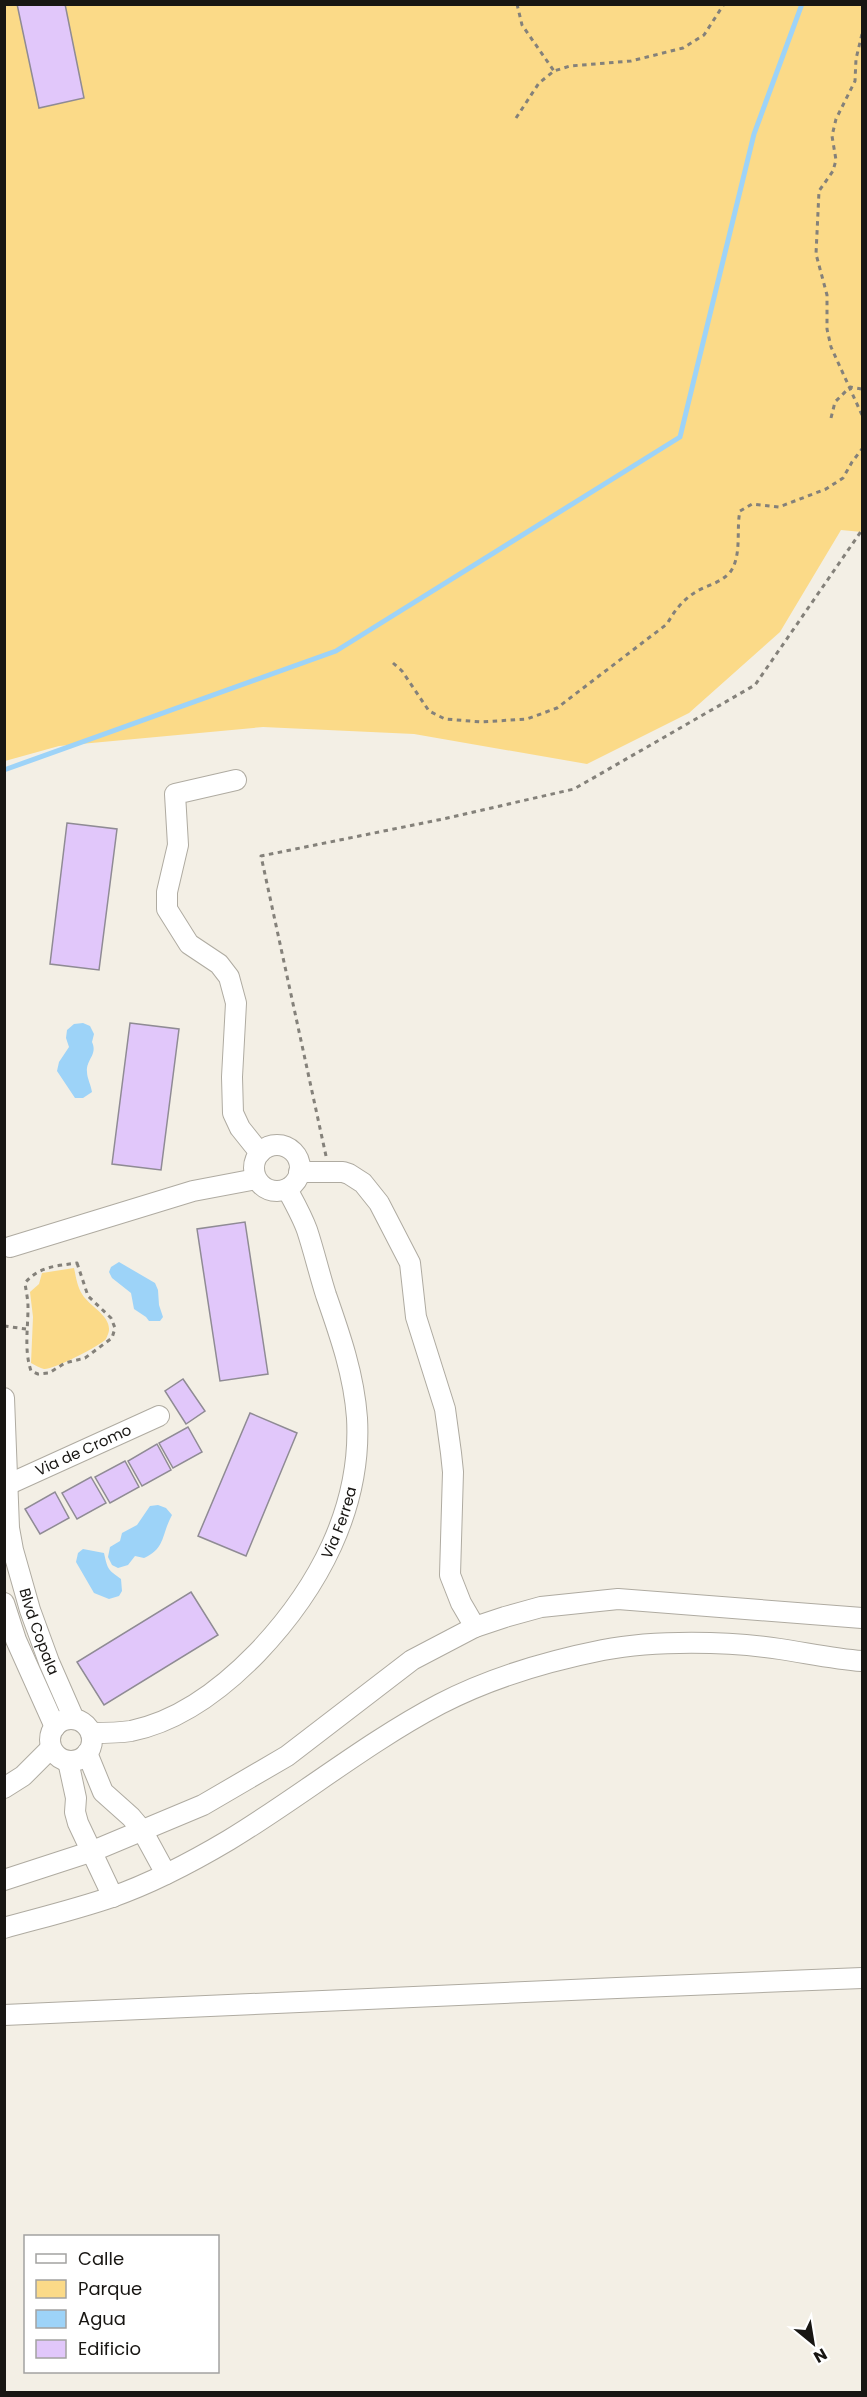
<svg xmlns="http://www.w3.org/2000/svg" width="867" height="2397" viewBox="0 0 867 2397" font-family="Poppins,sans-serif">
  <rect width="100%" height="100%" fill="#f3efe5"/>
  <g fill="#fbda88">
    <polygon points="5,5 862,5 862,532 841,530 780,632 689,713 587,764 414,734 263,727 59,746 5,761"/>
    <path d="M74 1268C76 1277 77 1286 82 1294 89 1306 110 1315 109 1330 109 1332 107 1337 106 1339 100 1346 53 1370 44 1369 40 1368 35 1365 31 1363L33 1317 30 1292 39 1284 42 1273Z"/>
  </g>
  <g fill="#9dd3f8">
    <path d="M83 1023 90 1026 94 1034 92 1042C98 1055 86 1059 87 1072 87 1078 91 1085 92 1092L83 1098H75L57 1071 59 1062 69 1047 66 1038 67 1030 74 1024Z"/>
    <polygon points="119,1262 155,1283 158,1290 159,1305 163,1317 160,1321 149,1321 146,1317 134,1309 131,1293 112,1278 109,1272 111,1267"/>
    <path d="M158 1505 166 1508 172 1515C161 1535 166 1548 144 1558L135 1556 128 1565 118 1568 112 1565 108 1557 110 1547 120 1541 122 1533 137 1525 150 1506Z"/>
    <path d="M83 1549 104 1553C108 1571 108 1569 121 1579L122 1591 119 1596 109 1599 94 1593 76 1562 78 1553Z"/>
  </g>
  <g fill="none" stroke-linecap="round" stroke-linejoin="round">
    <polyline stroke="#9dd3f8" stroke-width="5" points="4,770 336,651 680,437 754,134 802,4"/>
  </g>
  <g fill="#e1c7fa" stroke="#8f8b94" stroke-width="1.5">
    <polygon points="17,4 65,4 84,98 39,108"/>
    <polygon points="67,823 117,829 99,970 50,964"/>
    <polygon points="130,1023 179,1029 161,1170 112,1164"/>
    <polygon points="245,1222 268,1374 220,1381 197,1229"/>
    <polygon points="183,1379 205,1411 186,1424 165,1391"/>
    <polygon points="250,1413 297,1433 246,1556 198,1536"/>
    <polygon points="188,1427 202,1452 173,1468 159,1443"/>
    <polygon points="157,1444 171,1470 142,1486 128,1461"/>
    <polygon points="125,1461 139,1487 110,1503 95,1477"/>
    <polygon points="91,1477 106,1503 77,1519 62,1493"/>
    <polygon points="55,1492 69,1518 40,1534 25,1509"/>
    <polygon points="191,1592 218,1635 104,1705 77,1662"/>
  </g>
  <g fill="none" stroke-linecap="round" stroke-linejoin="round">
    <defs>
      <g id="minor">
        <polyline points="236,780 175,794 178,845 167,892 167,909 189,944 219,964 229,977 236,1003 232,1077 233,1113 240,1128 260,1153"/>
        <circle cx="277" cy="1168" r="23"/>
        <polyline points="299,1172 343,1172 349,1174 363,1183 379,1203 410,1263 416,1317 445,1409 451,1453 453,1472 450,1575 461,1603 475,1627"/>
        <polyline points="10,1247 193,1191 256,1179"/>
        <path id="s1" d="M4 1398 9 1528 13 1550 30 1610 49 1662 74 1719"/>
        <path id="s2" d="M7 1485 159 1416"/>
        <polyline points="4,1603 16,1640 55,1727"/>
        <circle cx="71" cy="1740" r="21"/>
        <path id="s3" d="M91 1733C104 1733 118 1733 131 1731 180 1721 224 1687 257 1653 318 1589 362 1508 357 1418 354 1375 340 1335 326 1295 319 1273 314 1251 307 1230 302 1216 294 1202 287 1189"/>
        <polyline points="87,1753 103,1792 131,1817 142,1830 166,1874"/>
        <polyline points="68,1761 76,1798 75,1812 78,1823 113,1897"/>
        <polyline points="4,1788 23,1776 51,1748"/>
        <polyline points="4,1880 93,1851 203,1805 287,1756 412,1660 475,1627 505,1617 541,1607 618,1599 862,1618"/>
        <path d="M4 1928C40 1918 77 1909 112 1897 152 1883 192 1862 229 1840 300 1797 366 1743 440 1704 490 1678 548 1661 603 1650 655 1640 728 1641 780 1649 807 1653 835 1659 862 1661"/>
        <path d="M4 2015C290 2000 576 1990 862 1978"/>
      </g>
    </defs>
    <use href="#minor" stroke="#afaba1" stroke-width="22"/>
    <g stroke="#84817a" stroke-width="3" stroke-dasharray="4.5 4.5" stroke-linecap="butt">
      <polyline points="517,4 522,25 554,71"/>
      <polyline points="862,34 856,59 855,81 836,119 832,136 836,160 833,171 819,191 816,254 827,295 827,329 831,347 862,415"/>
      <polyline points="516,118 539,83 554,71 570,66 631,61 683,48 704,35 724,4"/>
      <polyline points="831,418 835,402 850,387 862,389"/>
      <path d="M393 663 402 671 429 711 445 719 481 722 527 719 557 708 667 624C676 608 686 596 703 588 713 584 724 580 731 571 742 554 736 529 740 511L752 504 779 507 826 489 843 478 852 462 862 449"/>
      <polyline points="326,1156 261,856 443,819 574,789 755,685 862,530"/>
      <path d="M77 1263 88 1296 111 1318 115 1328 112 1338 85 1358 65 1363 49 1373 38 1374 31 1371C24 1350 28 1329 28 1307 28 1299 26 1291 25 1283 39 1266 57 1266 77 1263Z"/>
      <polyline points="4,1326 26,1329"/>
    </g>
    <use href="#minor" stroke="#fff" stroke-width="20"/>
  </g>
  <g text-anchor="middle" stroke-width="6" stroke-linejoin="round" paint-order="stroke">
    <g font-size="15" fill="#181613" stroke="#fff">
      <text dy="5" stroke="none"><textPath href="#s2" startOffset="84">Via de Cromo</textPath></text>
      <text dy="5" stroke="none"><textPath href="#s3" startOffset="346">Via Ferrea</textPath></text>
      <text dy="5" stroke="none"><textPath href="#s1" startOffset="238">Blvd Copala</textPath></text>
    </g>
  </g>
  <rect width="867" height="2397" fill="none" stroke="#181613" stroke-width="12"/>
  <rect x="24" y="2235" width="195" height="138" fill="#ffffff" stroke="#a3a2a1" stroke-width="1.5"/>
  <rect x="36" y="2254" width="30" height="9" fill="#ffffff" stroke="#a3a2a1" stroke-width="1.5"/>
  <text x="78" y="2265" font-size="18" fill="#181613">Calle</text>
  <rect x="36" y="2280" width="30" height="18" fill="#fbda88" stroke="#a3a2a1" stroke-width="1.5"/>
  <text x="78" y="2295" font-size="18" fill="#181613">Parque</text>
  <rect x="36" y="2310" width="30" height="18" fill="#9dd3f8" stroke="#a3a2a1" stroke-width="1.5"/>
  <text x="78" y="2325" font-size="18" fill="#181613">Agua</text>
  <rect x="36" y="2340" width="30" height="18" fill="#e1c7fa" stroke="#a3a2a1" stroke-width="1.5"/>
  <text x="78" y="2355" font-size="18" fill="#181613">Edificio</text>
  <g transform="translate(813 2343) rotate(150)" stroke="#ffffff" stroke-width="4.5" paint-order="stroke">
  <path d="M0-4.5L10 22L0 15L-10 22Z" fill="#181613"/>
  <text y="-9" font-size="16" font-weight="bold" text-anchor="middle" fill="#181613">N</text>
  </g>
</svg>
